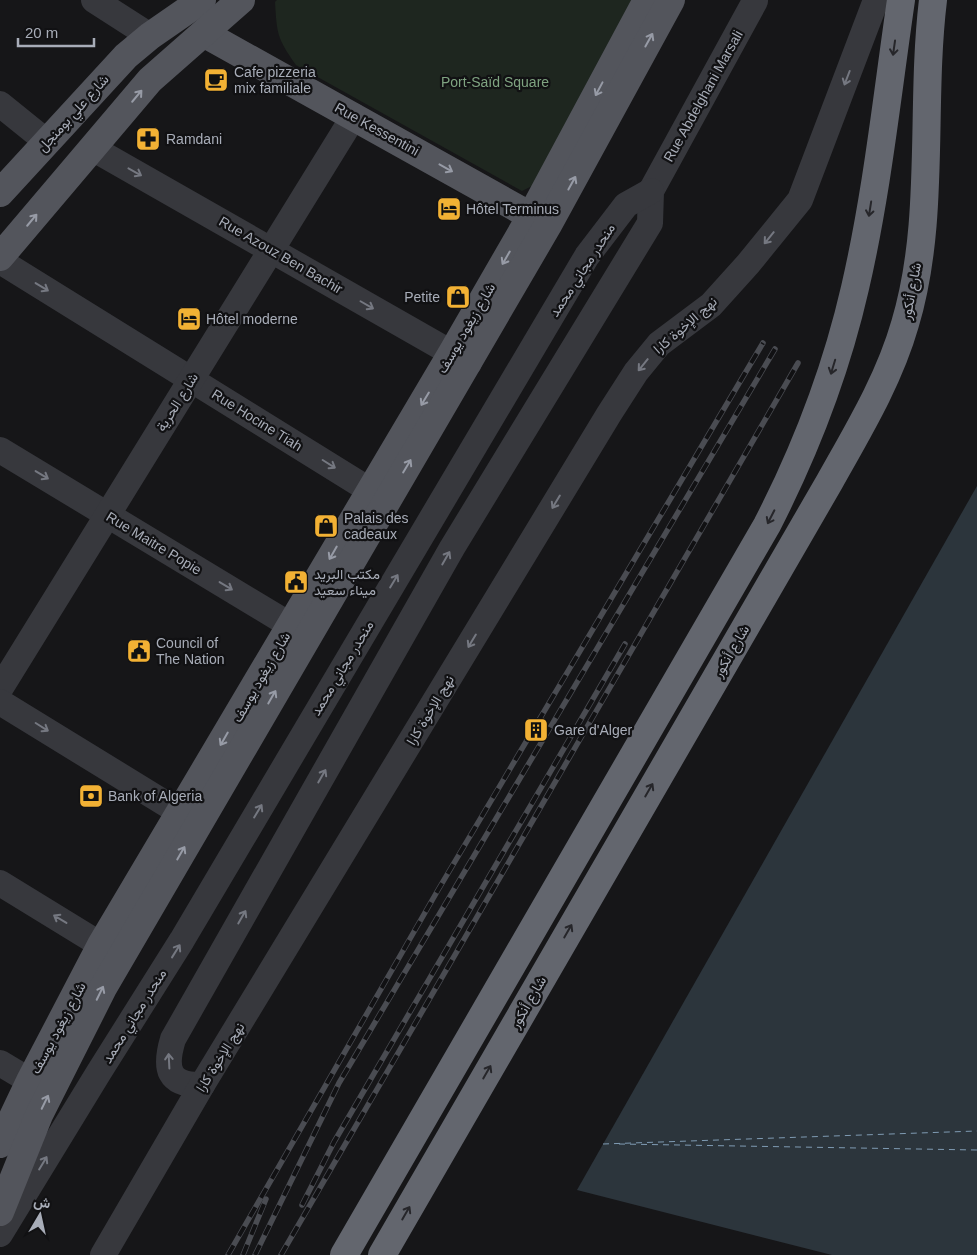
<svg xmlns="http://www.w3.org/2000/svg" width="977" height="1255" viewBox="0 0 977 1255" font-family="Arial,Vazirmatn,sans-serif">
  <rect width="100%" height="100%" fill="#161618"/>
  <path fill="#1e261f" d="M277 0H632L534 185 522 191 296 65C277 38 277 34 275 2Z"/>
  <polygon fill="#2c353c" points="977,486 977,1255 832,1255 577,1190"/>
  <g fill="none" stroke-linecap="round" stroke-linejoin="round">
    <g stroke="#7f9bb3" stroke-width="1" stroke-dasharray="6 5" stroke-linecap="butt">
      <polyline points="603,1144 977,1131"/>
      <polyline points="619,1144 977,1150"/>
    </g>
    <g stroke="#37383d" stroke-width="26">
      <polyline points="94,0 150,36"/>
      <polyline points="0,104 47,142"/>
      <polyline points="92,148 469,363"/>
      <polyline points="0,261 387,501"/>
      <polyline points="0,450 308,636"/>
      <polyline points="0,689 354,116"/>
      <polyline points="0,702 197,823"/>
      <polyline points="0,883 101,945"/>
      <polyline points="0,1063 30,1081"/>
      <path d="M202 1085C168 1085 164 1069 173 1039L452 548 650 223 651 191 755 1"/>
      <polyline points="0,1234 99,1072 182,940 587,256 626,205 651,191"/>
      <polyline points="103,1255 202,1085 609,414 636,372 659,344 711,305 748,264 800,200 876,0"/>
    </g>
    <g stroke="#53555c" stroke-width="28">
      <polyline points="205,34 547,225"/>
      <polyline points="0,193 126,56 150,36 202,0"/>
      <polyline points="0,257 150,80 241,0"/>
      <polyline points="0,1144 30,1081 101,945 452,353 531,216 647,0"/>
      <polyline points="0,1212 39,1115 103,988 548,225 671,0"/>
    </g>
    <g stroke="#63666e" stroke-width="28">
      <path d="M344 1255 767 525C806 449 836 371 855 288 877 193 887 96 901 0"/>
      <path d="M382 1255 830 481C858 431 889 380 905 324 936 221 920 107 933 0"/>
    </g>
    <defs>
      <g id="rail">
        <polyline points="302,1205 334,1142 625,644"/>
        <polyline points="228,1255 438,890 763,343"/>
        <polyline points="243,1255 266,1199"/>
        <polyline points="255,1255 339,1083 775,349"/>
        <polyline points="281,1255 798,363"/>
      </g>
    </defs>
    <use href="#rail" stroke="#4a4c52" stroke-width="5.5"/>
    <use href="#rail" stroke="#111113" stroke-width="4" stroke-dasharray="11" stroke-linecap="butt"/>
  </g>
  <defs><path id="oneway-shaft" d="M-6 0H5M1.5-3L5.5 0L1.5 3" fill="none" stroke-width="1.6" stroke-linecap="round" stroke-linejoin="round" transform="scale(1.25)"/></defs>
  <g stroke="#979ba6">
    <use href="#oneway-shaft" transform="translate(649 40) rotate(-61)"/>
    <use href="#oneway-shaft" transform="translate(599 89) rotate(118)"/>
    <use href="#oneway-shaft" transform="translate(137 96) rotate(-50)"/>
    <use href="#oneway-shaft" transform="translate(446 168) rotate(29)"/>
    <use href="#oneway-shaft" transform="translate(572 183) rotate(-61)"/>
    <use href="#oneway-shaft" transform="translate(32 220) rotate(-50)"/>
    <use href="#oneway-shaft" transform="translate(506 258) rotate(120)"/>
    <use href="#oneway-shaft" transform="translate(425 399) rotate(121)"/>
    <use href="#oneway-shaft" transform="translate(407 466) rotate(-59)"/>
    <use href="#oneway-shaft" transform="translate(333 553) rotate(120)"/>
    <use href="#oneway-shaft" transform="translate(272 697) rotate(-60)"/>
    <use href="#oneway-shaft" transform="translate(224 739) rotate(120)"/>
    <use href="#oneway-shaft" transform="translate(181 853) rotate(-60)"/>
    <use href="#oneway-shaft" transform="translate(100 993) rotate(-64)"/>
    <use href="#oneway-shaft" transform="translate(45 1102) rotate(-64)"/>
  </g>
  <g stroke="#26262a">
    <use href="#oneway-shaft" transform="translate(894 48) rotate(98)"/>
    <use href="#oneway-shaft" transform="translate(870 209) rotate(99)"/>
    <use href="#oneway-shaft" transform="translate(833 367) rotate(107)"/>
    <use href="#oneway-shaft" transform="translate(771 517) rotate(117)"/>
    <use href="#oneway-shaft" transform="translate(649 790) rotate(-60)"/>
    <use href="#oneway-shaft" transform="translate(568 931) rotate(-60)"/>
    <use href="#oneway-shaft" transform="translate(487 1072) rotate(-60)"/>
    <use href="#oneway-shaft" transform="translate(406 1213) rotate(-60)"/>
  </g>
  <g stroke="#757881">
    <use href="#oneway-shaft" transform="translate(847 78) rotate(111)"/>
    <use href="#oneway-shaft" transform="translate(135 172) rotate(29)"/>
    <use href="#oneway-shaft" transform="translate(769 238) rotate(129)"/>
    <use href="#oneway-shaft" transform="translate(42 287) rotate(31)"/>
    <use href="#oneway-shaft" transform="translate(367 305) rotate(30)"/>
    <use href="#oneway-shaft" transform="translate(643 365) rotate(129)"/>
    <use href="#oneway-shaft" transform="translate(329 464) rotate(32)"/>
    <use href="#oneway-shaft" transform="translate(42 475) rotate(31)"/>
    <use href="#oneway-shaft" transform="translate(556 502) rotate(121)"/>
    <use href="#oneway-shaft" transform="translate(446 558) rotate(-60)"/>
    <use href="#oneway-shaft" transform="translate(394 581) rotate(-59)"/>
    <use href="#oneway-shaft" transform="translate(226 586) rotate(31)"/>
    <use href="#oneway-shaft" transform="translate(472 641) rotate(121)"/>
    <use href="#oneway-shaft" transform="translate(42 727) rotate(32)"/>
    <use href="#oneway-shaft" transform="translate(322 776) rotate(-60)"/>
    <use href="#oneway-shaft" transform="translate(258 811) rotate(-59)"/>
    <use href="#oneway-shaft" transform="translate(242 917) rotate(-60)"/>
    <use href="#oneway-shaft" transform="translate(60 919) rotate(-149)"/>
    <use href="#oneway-shaft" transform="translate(176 951) rotate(-58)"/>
    <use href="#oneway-shaft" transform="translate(169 1061) rotate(-93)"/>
    <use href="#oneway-shaft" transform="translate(43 1163) rotate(-59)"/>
  </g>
  <defs>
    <symbol id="cafe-square" viewBox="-11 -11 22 22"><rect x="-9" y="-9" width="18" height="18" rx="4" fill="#f2b134" stroke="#111113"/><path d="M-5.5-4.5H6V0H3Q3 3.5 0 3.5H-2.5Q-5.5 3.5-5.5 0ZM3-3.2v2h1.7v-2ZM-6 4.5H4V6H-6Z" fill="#111"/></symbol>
    <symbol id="pharmacy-square" viewBox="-11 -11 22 22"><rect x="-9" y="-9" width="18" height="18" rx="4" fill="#f2b134" stroke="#111113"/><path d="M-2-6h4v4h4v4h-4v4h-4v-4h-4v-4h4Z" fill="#111"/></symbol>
    <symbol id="hotel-square" viewBox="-11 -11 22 22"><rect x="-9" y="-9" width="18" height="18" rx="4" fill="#f2b134" stroke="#111113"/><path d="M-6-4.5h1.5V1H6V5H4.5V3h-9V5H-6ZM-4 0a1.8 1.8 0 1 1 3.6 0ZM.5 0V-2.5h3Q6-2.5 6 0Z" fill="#111"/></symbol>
    <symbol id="shop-square" viewBox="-11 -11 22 22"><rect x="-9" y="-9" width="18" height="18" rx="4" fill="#f2b134" stroke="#111113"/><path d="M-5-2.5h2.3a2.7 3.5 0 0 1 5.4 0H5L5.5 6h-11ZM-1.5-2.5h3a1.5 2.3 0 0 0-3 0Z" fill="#111"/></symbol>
    <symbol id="civic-square" viewBox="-11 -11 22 22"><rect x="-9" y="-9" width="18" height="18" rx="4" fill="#f2b134" stroke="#111113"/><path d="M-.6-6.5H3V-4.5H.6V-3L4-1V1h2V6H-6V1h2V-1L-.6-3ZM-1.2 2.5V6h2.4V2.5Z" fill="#111"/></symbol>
    <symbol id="building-square" viewBox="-11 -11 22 22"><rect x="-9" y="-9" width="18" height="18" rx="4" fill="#f2b134" stroke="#111113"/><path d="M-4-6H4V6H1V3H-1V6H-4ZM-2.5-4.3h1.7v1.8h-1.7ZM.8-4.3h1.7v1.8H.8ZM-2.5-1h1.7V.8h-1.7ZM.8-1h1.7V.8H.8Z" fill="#111"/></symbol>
    <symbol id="bank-square" viewBox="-11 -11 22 22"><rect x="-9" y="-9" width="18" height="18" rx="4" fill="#f2b134" stroke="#111113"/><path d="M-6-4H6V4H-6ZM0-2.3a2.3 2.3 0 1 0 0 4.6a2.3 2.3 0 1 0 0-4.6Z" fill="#111"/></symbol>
  </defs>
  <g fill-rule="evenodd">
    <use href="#cafe-square" x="202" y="66" width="28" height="28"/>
    <use href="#pharmacy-square" x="134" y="125" width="28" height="28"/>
    <use href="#hotel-square" x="435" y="195" width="28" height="28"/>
    <use href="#shop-square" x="444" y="283" width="28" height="28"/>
    <use href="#hotel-square" x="175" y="305" width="28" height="28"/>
    <use href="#shop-square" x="312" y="512" width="28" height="28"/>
    <use href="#civic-square" x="282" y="568" width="28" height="28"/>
    <use href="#civic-square" x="125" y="637" width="28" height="28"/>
    <use href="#building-square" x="522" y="716" width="28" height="28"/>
    <use href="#bank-square" x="77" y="782" width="28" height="28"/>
  </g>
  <g text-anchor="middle" stroke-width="4.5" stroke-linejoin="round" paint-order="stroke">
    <g font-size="14" fill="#a8adb8" stroke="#111113" text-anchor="start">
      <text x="234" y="77">Cafe pizzeria<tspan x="234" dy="16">mix familiale</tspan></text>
      <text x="166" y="144">Ramdani</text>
      <text x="466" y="214">Hôtel Terminus</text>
      <text x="440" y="302" text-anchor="end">Petite</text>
      <text x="206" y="324">Hôtel moderne</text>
      <text x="344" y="523">Palais des<tspan x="344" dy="16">cadeaux</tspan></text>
      <text x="314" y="579">مكتب البريد<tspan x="314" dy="16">ميناء سعيد</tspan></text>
      <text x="156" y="648">Council of<tspan x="156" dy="16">The Nation</tspan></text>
      <text x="554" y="735">Gare d'Alger</text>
      <text x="108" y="801">Bank of Algeria</text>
    </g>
    <g font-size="14" fill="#7fa381" stroke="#111113">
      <text x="495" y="87">Port-Saïd Square</text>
    </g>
    <g font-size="14" fill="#a8adb8" stroke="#111113">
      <text transform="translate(703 96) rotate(-61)" y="5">Rue Abdelghani Marsali</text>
      <text transform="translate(73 113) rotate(-48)" y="5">شارع علي بومنجل</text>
      <text transform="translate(377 129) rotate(29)" y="5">Rue Kessentini</text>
      <text transform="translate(281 255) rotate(30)" y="5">Rue Azouz Ben Bachir</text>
      <text transform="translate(582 270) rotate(-57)" y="5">منحدر مجاني محمد</text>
      <text transform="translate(911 291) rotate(-79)" y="5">شارع أنكور</text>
      <text transform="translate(685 325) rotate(-41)" y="5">نهج الإخوة كارا</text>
      <text transform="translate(466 328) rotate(-60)" y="5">شارع زيغود يوسف</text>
      <text transform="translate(177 402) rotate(-58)" y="5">شارع الحرية</text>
      <text transform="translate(257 420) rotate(32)" y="5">Rue Hocine Tiah</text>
      <text transform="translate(154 543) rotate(31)" y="5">Rue Maitre Popie</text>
      <text transform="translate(731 651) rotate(-60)" y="5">شارع أنكور</text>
      <text transform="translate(342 668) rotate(-59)" y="5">منحدر مجاني محمد</text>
      <text transform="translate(261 677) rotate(-60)" y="5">شارع زيغود يوسف</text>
      <text transform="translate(430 710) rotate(-59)" y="5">نهج الإخوة كارا</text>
      <text transform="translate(528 1002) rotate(-60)" y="5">شارع أنكور</text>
      <text transform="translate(134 1016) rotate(-58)" y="5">منحدر مجاني محمد</text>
      <text transform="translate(58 1028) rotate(-62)" y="5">شارع زيغود يوسف</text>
      <text transform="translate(220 1057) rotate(-58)" y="5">نهج الإخوة كارا</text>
    </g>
  </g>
  <g transform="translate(40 1215) rotate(9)" stroke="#111113" stroke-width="4" paint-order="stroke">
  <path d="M0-4L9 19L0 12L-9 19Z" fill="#a8adb8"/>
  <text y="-8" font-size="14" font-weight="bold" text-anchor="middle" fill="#a8adb8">ش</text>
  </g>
  <path d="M18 38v8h76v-8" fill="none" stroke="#a8adb8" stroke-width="2.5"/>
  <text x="25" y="38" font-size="15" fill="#a8adb8" stroke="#111113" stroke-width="4" paint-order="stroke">20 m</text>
</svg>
